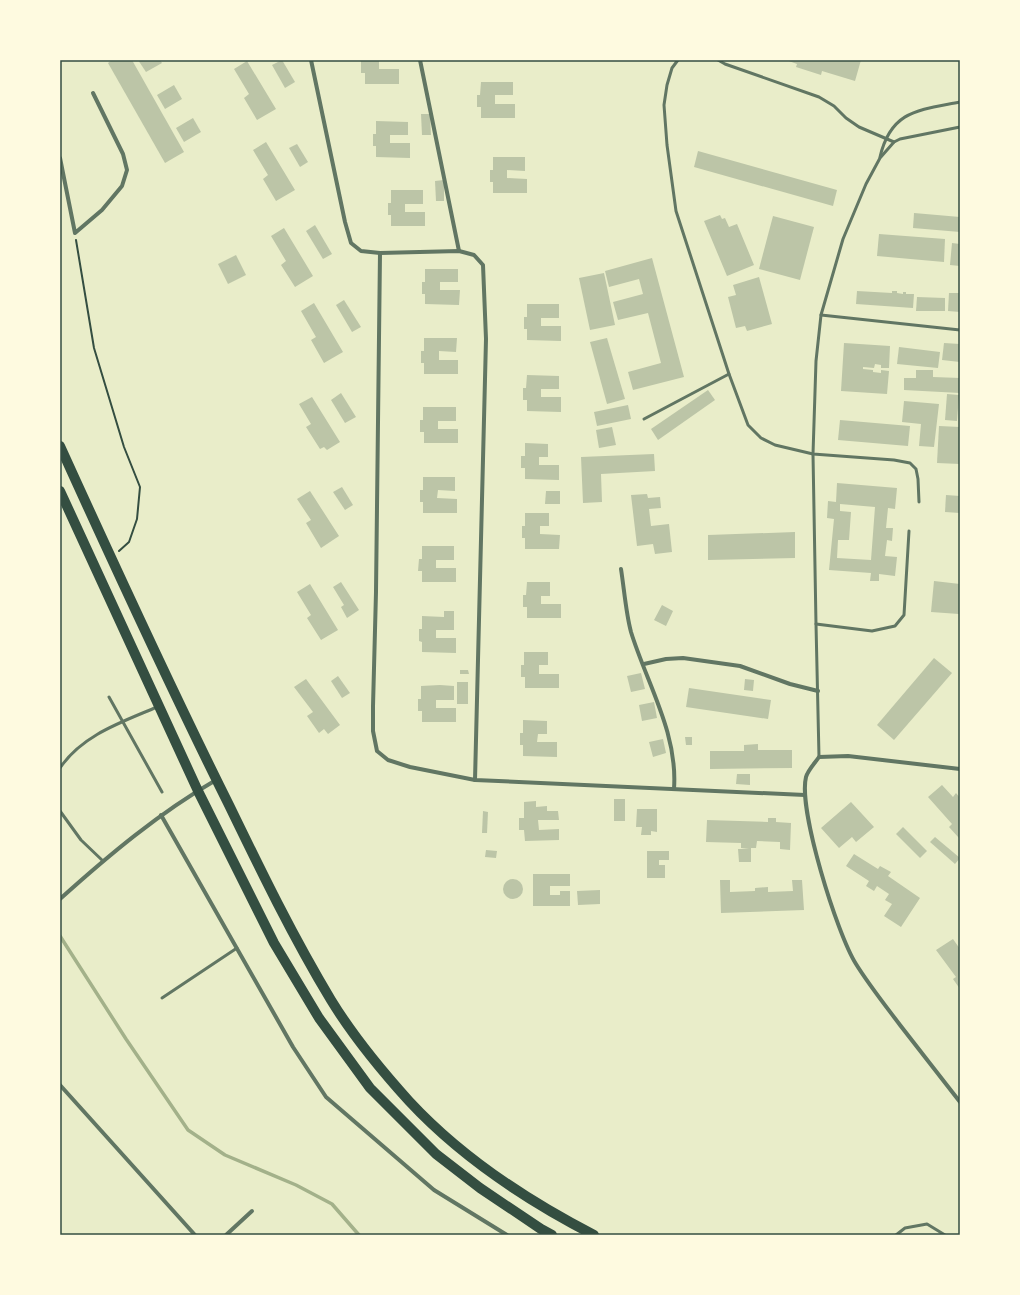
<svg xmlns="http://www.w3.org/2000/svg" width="1020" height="1295" viewBox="0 0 1020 1295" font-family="'Source Sans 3',sans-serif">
  <rect width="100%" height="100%" fill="#e9edc9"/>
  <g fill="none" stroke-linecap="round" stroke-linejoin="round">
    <polyline stroke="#a3b18a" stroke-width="3.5" points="60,936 126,1039 188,1130 225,1155 296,1185 332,1204 359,1235"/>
  </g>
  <g fill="#bcc5a7" fill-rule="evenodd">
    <polygon points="112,60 132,60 184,152 165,163 108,63"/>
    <polygon points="138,60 160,60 162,63 146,72"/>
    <polygon points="282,60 295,82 285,88 272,65"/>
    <polygon points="379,60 379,69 399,69 399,84 365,84 365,73 361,73 361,61"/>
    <polygon points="786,60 861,60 855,81 822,71 821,75 796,67 797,64"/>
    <polygon points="247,61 276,109 257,120 244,98 249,94 234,69"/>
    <polygon points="481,82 513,82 513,95 495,95 495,104 515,104 515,118 481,118 481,107 477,107 477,95 480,95"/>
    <polygon points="174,85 182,99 165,109 157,95"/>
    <polygon points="421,114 430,114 431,135 422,135"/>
    <polygon points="193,118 201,132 184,142 176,128"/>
    <polygon points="376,121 408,122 408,135 390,135 390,143 410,143 410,158 376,157 376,146 373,146 373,134 376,134"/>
    <polygon points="266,142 295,190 276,201 263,179 268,175 253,150"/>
    <polygon points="297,144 308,162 300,167 289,148"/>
    <polygon points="698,151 837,190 833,206 694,167"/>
    <polygon points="493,157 525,157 525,171 507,170 507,178 527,179 527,193 493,193 493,182 490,182 490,170 493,170"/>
    <polygon points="444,180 444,201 436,201 435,181"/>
    <polygon points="391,190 423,190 423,204 405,204 405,212 425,212 425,226 391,226 391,215 388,215 388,203 391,203"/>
    <polygon points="914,213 960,217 960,232 913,228"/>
    <polygon points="720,215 722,219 725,218 729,227 737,224 754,265 727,276 704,221"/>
    <polygon points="773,216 814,227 800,280 759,269"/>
    <polygon points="315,225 332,254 323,259 306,231"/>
    <polygon points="284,228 313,276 295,287 281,265 286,261 271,236"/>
    <polygon points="879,234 945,239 944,262 877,256"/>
    <polygon points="952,243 960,244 960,266 950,265"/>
    <polygon points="236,255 246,275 228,284 218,264"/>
    <polygon points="652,258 684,377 633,390 628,372 661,363 648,313 618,320 613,302 643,294 639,279 609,287 605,271"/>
    <polygon points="425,269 458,269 458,282 440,282 440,290 460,290 459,305 425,304 425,294 422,294 422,282 425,282"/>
    <polygon points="604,273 615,325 590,330 579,278"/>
    <polygon points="759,277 772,324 747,331 745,326 736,328 728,297 736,295 733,285"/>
    <polygon points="857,291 892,293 892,291 897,291 897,293 903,294 903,292 906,292 906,294 914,294 913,308 856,304"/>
    <polygon points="949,293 960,293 960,312 948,311"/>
    <polygon points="917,297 945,298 945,311 916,311"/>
    <polygon points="344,300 361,327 352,332 336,305"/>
    <polygon points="314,303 343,352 324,363 311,340 316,337 301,311"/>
    <polygon points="527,304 559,304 559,318 541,318 541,326 561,326 561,341 527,340 527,329 524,329 524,317 527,317"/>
    <polygon points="424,338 457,338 456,352 439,351 439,360 458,360 458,374 424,374 424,363 421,363 421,351 424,351"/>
    <polygon points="607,338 625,399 607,404 590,342"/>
    <polygon points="844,343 890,346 889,368 881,368 881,365 875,364 874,368 863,367 863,369 873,370 873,372 881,373 881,370 889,371 887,394 841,391"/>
    <polygon points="944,343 960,344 960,362 942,360"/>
    <polygon points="899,347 940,352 938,368 897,364"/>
    <polygon points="916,370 933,370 933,377 960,378 960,393 904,390 904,378 916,378"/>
    <polygon points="527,375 559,376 559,389 541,389 541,397 561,397 561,412 527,411 527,400 523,400 523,388 526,388"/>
    <polygon points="708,390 715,400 658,440 651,429"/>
    <polygon points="341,393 356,417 345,423 331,400"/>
    <polygon points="947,394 959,395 957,421 945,420"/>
    <polygon points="312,397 340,442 327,450 324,447 320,449 306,427 311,424 299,404"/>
    <polygon points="904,401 939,404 934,447 919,446 921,424 902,422"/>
    <polygon points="628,405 631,419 597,426 594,412"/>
    <polygon points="423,407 456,407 456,421 438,421 438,429 458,429 458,443 424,443 424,432 420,432 420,420 423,420"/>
    <polygon points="840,420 910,426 908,446 838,440"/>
    <polygon points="939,426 960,427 960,464 937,463"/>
    <polygon points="612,427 616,445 599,448 596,430"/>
    <polygon points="525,443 548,444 548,457 539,457 539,465 559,465 559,480 525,479 525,468 521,468 521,456 525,456"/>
    <polygon points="654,454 655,471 601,474 602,502 583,503 581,457"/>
    <polygon points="423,477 455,477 455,491 438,490 437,498 457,499 457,513 423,513 423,502 420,502 420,490 423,490"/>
    <path d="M837 483 897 488 895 509 888 508 886 528H893L892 541 887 540 885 556 897 557 895 576 879 574V581H870L871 573 829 570 834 519 827 518 828 501 836 502ZM840 504 875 507 871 560 837 558 838 540H849L851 512 840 511Z"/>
    <polygon points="342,487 353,505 345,510 333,492"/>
    <polygon points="310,491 339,536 321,548 306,523 311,520 297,499"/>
    <polygon points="546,491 560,491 560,504 545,504"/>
    <polygon points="647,494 648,498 660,497 661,508 649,509 651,526 669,524 672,552 655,554 653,544 637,546 631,495"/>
    <polygon points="946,495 960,496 960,513 945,512"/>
    <polygon points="525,513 549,513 549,526 540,526 540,534 560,535 559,549 525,549 525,538 522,538 522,526 525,526"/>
    <polygon points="795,532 795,558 708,560 708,535"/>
    <polygon points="422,546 454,546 454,560 436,560 436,568 456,568 456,582 422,582 422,571 418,571 419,559 422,559"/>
    <polygon points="934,581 960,584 959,614 931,612"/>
    <polygon points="341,582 359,610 347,618 341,607 344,605 333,587"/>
    <polygon points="527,582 550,582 550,596 541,596 541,604 561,604 561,618 527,618 527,607 523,607 523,595 526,595"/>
    <polygon points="310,584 338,630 321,640 307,618 311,615 297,592"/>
    <polygon points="662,605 673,611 666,626 654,620"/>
    <polygon points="444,611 454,611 454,630 436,630 436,638 456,638 456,653 422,652 422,642 419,641 419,629 422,629 422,616 444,617"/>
    <polygon points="524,652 548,652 548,665 539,665 539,674 559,674 559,688 525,688 525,677 521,677 521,665 524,665"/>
    <polygon points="934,658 952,673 894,740 877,725"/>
    <polygon points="460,670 468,670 469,674 460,674"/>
    <polygon points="641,673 645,689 631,692 627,676"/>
    <polygon points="338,676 350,693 342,698 331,681"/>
    <polygon points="306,679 340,725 328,734 324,729 319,733 307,716 313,712 294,687"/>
    <polygon points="745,679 754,680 753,691 744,690"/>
    <rect x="457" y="682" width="11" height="22"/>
    <polygon points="440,685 454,686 454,700 436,700 436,708 456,708 456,722 422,722 422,711 418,711 418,699 421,699 421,686"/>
    <polygon points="689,688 771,700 768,719 686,707"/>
    <polygon points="654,702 657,718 642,721 639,705"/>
    <polygon points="523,720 547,721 547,734 538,734 537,742 557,742 557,757 523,756 523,745 520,745 520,733 523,733"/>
    <polygon points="685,737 692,737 692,745 686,745"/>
    <polygon points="663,739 666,753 653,757 649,742"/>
    <polygon points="758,744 758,750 792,750 792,768 710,769 710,751 744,751 744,745"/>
    <polygon points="737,774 750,774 750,785 736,784"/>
    <polygon points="942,785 953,797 956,793 960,798 959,838 949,827 952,824 928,797"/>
    <rect x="614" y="799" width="11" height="22"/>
    <polygon points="536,801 536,807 547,806 547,811 558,811 559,820 538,820 539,830 559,829 559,840 525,841 524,830 519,830 519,818 524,818 524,802"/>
    <polygon points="851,802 874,827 856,842 852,837 839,848 821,828"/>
    <polygon points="637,809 657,809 657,832 651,831 651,835 641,835 642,827 636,827"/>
    <polygon points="483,811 488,812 487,833 482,833"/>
    <polygon points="768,818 776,818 776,822 791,823 790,850 780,849 780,842 757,841 756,848 751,848 751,862 739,862 738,849 749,849 741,848 741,843 706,842 707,820 768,822"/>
    <polygon points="903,827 927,851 920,858 896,834"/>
    <polygon points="935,837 960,858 955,864 930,842"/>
    <polygon points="486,850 497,851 496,858 485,857"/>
    <polygon points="647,851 669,851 669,860 659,860 659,865 665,865 665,878 647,878"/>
    <polygon points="854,854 878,869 880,866 891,872 888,876 920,898 901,927 884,916 892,904 885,900 889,894 877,886 874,891 866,886 869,881 846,866"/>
    <polygon points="533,874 570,874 570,886 550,886 550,895 560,895 560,891 570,891 570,906 533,906"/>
    <circle cx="513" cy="889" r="10"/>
    <polygon points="720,880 730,880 730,892 755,891 755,888 768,887 768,892 793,891 792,880 802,880 804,910 721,913"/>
    <polygon points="600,890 600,904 578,905 577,891"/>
    <polygon points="953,939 960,949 960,989 953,979 956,977 936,950"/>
  </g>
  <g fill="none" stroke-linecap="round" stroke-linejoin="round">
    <polyline stroke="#344e41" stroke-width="2" points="76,240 94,348 124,447 140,487 137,519 129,542 119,551"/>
    <g stroke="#617663" stroke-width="3">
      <polyline points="678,60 672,68 667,85 664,105 667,145 676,211 729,374 748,425 761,438 775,445 813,454 894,460 910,463 916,469 918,479 919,502"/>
      <polyline points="718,60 725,64 819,97 834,106 846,118 859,127 894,142"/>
      <path d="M880 157C891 110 919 110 960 102"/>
      <polyline points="821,315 960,330"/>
      <polyline points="644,419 729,374"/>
      <polyline points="816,624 872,631 895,626 904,615 909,531"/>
      <polyline points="109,697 162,792"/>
      <polyline points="819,757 816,624 813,454 816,361 821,315 843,239 866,184 880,158 894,142 900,139 960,127"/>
      <path d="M60 768C82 735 122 722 157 707"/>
      <polyline points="60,811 81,840 103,861"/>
      <polyline points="162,998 237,948"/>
      <polyline points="896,1235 905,1228 927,1224 945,1235"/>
    </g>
    <g stroke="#617663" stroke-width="4">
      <polyline points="311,60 345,222 351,243 361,251 380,253 459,251 474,255 483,265 486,339 475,780"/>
      <polyline points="420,60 459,251"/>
      <polyline points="60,158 75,233 102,210 122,186 127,170 123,154 93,93"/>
      <polyline points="380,253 376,592 373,706 373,731 377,751 388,760 410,767 475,780 805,795"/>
      <path d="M621 569C624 588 626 614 631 632 647 684 678 733 674 789"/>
      <polyline points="644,664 666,659 683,658 740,666 790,684 818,691"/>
      <path d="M960 769 848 756 819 757C815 763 808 770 806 777 798 809 837 934 856 964 869 985 885 1005 900 1025 920 1051 940 1076 960 1102"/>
      <polyline points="161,815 293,1047 326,1097 434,1190 507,1235"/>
      <path d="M60 899C109 855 159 813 216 780"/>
      <polyline points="60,1085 195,1235"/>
      <polyline points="226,1235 252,1211"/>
    </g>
    <g stroke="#344e41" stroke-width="10">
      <path d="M60 446C115 567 170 687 229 805 261 871 293 937 331 1000 353 1036 381 1070 409 1101 460 1156 528 1201 594 1235"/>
      <polyline points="60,491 198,791 274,943 319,1018 370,1088 436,1154 480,1188 541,1229 552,1235"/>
    </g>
  </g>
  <rect width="1020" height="1295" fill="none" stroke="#fefae0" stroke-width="122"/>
  <rect x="61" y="61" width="898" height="1173" fill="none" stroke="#344e41" stroke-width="1.5"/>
</svg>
